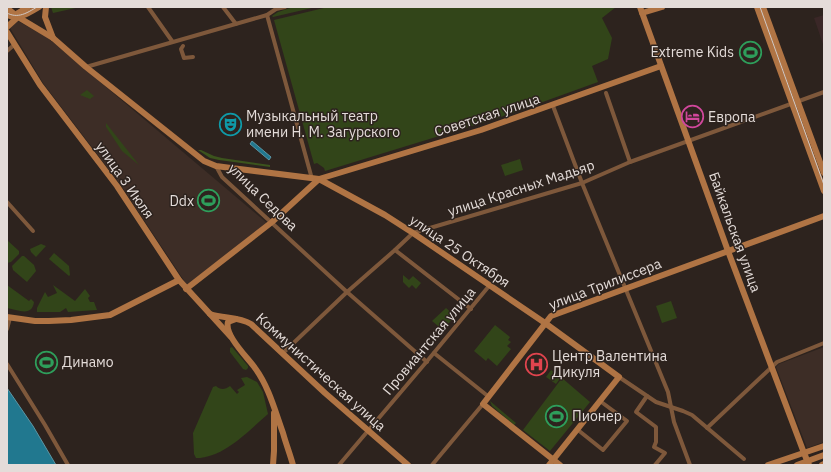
<svg xmlns="http://www.w3.org/2000/svg" width="831" height="472" viewBox="0 0 831 472" font-family="'IBM Plex Sans',sans-serif">
  <rect width="100%" height="100%" fill="#2d231e"/>
  <g fill="#3d2d26">
    <polygon points="18,21 48,38 267,223 187,285 120,184 43,83 10,28"/>
    <polygon points="824,347 824,442 807,448 776,367 779,364"/>
  </g>
  <polygon fill="#3a2727" points="824,15 824,47 814,18"/>
  <g fill="#324519">
    <polygon points="51,7 80,7 53,13"/>
    <polygon points="293,7 316,7 273,17 272,16 278,12"/>
    <polygon points="328,7 616,7 602,18 612,38 608,59 592,66 598,82 498,118 325,171 324,168 317,163 314,164 274,20"/>
    <polygon points="87,90 94,96 90,99 80,95"/>
    <polygon points="106,123 139,165 122,151 106,127"/>
    <polygon points="520,159 523,170 505,176 501,165"/>
    <polygon points="7,240 19,251 19,254 11,262 7,263"/>
    <polygon points="41,244 46,246 36,257 31,252 30,249"/>
    <polygon points="54,253 69,266 70,275 69,276 49,259"/>
    <polygon points="22,256 24,256 34,265 36,271 27,282 13,270 12,266"/>
    <polygon points="403,275 409,280 413,276 421,283 416,289 412,285 409,288 403,282"/>
    <path d="M7 285 29 301 31 299 34 302C32 317 18 310 7 308Z"/>
    <polygon points="53,285 75,301 85,289 90,296 88,298 90,302 94,302 97,310 68,312 66,308 60,312 37,312 37,308 45,292 48,297 57,293"/>
    <polygon points="671,301 677,318 662,323 656,306"/>
    <polygon points="446,308 455,316 443,330 432,321"/>
    <polygon points="495,325 510,337 508,340 511,342 507,346 511,349 497,366 488,358 486,361 474,351"/>
    <polygon points="232,347 248,366 248,368 246,370 243,369 230,352 230,348"/>
    <polygon points="551,370 561,377 556,384 546,377"/>
    <path d="M247 377 257 382 263 392 268 414C248 431 224 458 196 458L194 454 193 433 213 387 216 386C220 390 225 390 230 386L237 394 239 392 237 390 245 385 241 378Z"/>
    <polygon points="562,378 590,402 550,451 523,430"/>
    <polygon points="490,401 516,423 514,425 492,406"/>
  </g>
  <polygon fill="#3c541d" points="198,150 201,150 214,156 222,158 270,165 270,167 219,160 210,158"/>
  <g fill="#21788f" stroke="#5c96a5">
    <polygon points="252,141 271,157 269,160 250,144"/>
    <polygon points="7,388 33,426 56,465 7,465"/>
  </g>
  <g fill="none" stroke-linecap="round" stroke-linejoin="round">
    <g stroke="#7e583b" stroke-width="4">
      <polyline points="148,7 172,41"/>
      <polyline points="223,7 236,24"/>
      <polyline points="267,15 312,179"/>
      <polyline points="183,46 181,49 184,58 193,57"/>
      <polyline points="7,51 14,45"/>
      <polyline points="86,67 267,15 276,9 285,7"/>
      <polyline points="606,93 630,162"/>
      <polyline points="553,106 582,183 668,392 674,422 690,465"/>
      <polyline points="216,166 222,177 347,292 427,362"/>
      <polyline points="7,202 33,231"/>
      <polyline points="395,250 471,309"/>
      <polyline points="7,329 10,318"/>
      <polyline points="283,353 347,292 395,250 413,233 582,183 630,162 824,92"/>
      <polyline points="434,353 489,397"/>
      <polyline points="7,364 45,425 68,465"/>
      <polyline points="619,377 656,402 683,411 692,415 744,459"/>
      <polyline points="647,396 636,412 656,427 656,442 654,447 665,453 655,465"/>
      <polyline points="707,428 777,362 824,343"/>
      <polyline points="578,430 603,450 627,421 600,401"/>
      <polyline points="339,465 428,360 489,286"/>
      <polyline points="432,465 483,404"/>
    </g>
    <g stroke="#b07444" stroke-width="6">
      <polyline points="46,7 45,17 53,38"/>
      <polyline points="640,7 728,251 804,453"/>
      <polyline points="757,7 824,191"/>
      <polyline points="763,7 824,173"/>
      <polyline points="7,8 18,17 53,38 86,67 204,161 216,166 231,168 319,179 385,215 413,233 545,323 619,377 549,465"/>
      <polyline points="18,13 28,7"/>
      <polyline points="642,13 662,7"/>
      <path d="M7 15C19 20 29 13 39 7"/>
      <polyline points="7,27 18,17 22,11"/>
      <polyline points="7,32 40,85 117,186 179,280 231,337"/>
      <polyline points="186,289 272,222 319,179 481,130 661,66"/>
      <path d="M210 314C224 319 238 316 251 324L325 393 408 465"/>
      <polyline points="7,317 35,321 49,321 71,320 110,315 179,280"/>
      <path d="M236 319 228 322C224 335 248 358 255 368 269 387 275 411 283 433 286 444 290 454 293 465"/>
      <polyline points="273,465 274,451 274,413"/>
      <polyline points="560,465 483,404 551,316 824,216"/>
      <polyline points="768,465 824,446"/>
      <polyline points="797,465 824,455"/>
      <polyline points="822,465 824,464"/>
    </g>
    <g stroke="#d1c9c6" stroke-width="1">
      <polyline points="760,7 824,185"/>
      <path d="M7 13C18 19 27 13 37 7"/>
    </g>
    <polyline stroke="#b07444" stroke-width="6" points="804,453 809,465"/>
  </g>
  <defs>
    <symbol id="stadium-ring" viewBox="-11 -11 22 22"><circle r="9.5" fill="#2d231e" stroke="#2e9e5b" stroke-width="1.5"/><path d="M0-5a6.5 5 0 1 0 0 10a6.5 5 0 1 0 0-10ZM-3.5-1.8h7v3.6h-7Z" fill="#2e9e5b"/></symbol>
    <symbol id="hotel-ring" viewBox="-11 -11 22 22"><circle r="9.5" fill="#2d231e" stroke="#d1479c" stroke-width="1.5"/><path d="M-6-4.5h1.5V1H6V5H4.5V3h-9V5H-6ZM-4 0a1.8 1.8 0 1 1 3.6 0ZM.5 0V-2.5h3Q6-2.5 6 0Z" fill="#d1479c"/></symbol>
    <symbol id="theatre-ring" viewBox="-11 -11 22 22"><circle r="9.5" fill="#2d231e" stroke="#0f9aa8" stroke-width="1.5"/><path d="M-5-5.5Q0-4 5-5.5V0Q5 5 0 6Q-5 5-5 0ZM-3.3-2.5H-1v1.5H-3.3ZM1-2.5H3.3v1.5H1ZM-2.8 1Q0 5.5 2.8 1Z" fill="#0f9aa8"/></symbol>
    <symbol id="hospital-ring" viewBox="-11 -11 22 22"><circle r="9.5" fill="#2d231e" stroke="#e0444e" stroke-width="1.5"/><path d="M-5-5h3v3.5h4V-5h3V5h-3V1.5h-4V5h-3Z" fill="#e0444e"/></symbol>
  </defs>
  <g fill-rule="evenodd">
    <use href="#stadium-ring" x="738" y="40" width="25" height="25"/>
    <use href="#hotel-ring" x="680" y="104" width="25" height="25"/>
    <use href="#theatre-ring" x="218" y="112" width="25" height="25"/>
    <use href="#stadium-ring" x="196" y="188" width="25" height="25"/>
    <use href="#stadium-ring" x="34" y="350" width="25" height="25"/>
    <use href="#hospital-ring" x="524" y="352" width="25" height="25"/>
    <use href="#stadium-ring" x="544" y="404" width="25" height="25"/>
  </g>
  <g text-anchor="middle" stroke-width="3" stroke-linejoin="round" paint-order="stroke">
    <g font-size="14" fill="#e4dcd9" stroke="#2d231e" text-anchor="start">
      <text x="734" y="57" text-anchor="end">Extreme Kids</text>
      <text x="246" y="121">Музыкальный театр<tspan x="246" dy="16">имени Н. М. Загурского</tspan></text>
      <text x="708" y="122">Европа</text>
      <text x="194" y="206" text-anchor="end">Ddx</text>
      <text x="552" y="361">Центр Валентина<tspan x="552" dy="16">Дикуля</tspan></text>
      <text x="62" y="367">Динамо</text>
      <text x="572" y="421">Пионер</text>
    </g>
    <g font-size="14" fill="#e4dcd9" stroke="#2d231e">
      <text transform="translate(487 115) rotate(-18)" y="5">Советская улица</text>
      <text transform="translate(125 180) rotate(55)" y="5">улица 3 Июля</text>
      <text transform="translate(521 188) rotate(-18)" y="5">улица Красных Мадьяр</text>
      <text transform="translate(263 197) rotate(44)" y="5">улица Седова</text>
      <text transform="translate(735 232) rotate(70)" y="5">Байкальская улица</text>
      <text transform="translate(460 251) rotate(34)" y="5">улица 25 Октября</text>
      <text transform="translate(605 284) rotate(-21)" y="5">улица Трилиссера</text>
      <text transform="translate(429 341) rotate(-50)" y="5">Провиантская улица</text>
      <text transform="translate(321 372) rotate(42)" y="5">Коммунистическая улица</text>
    </g>
  </g>
  <rect width="831" height="472" fill="none" stroke="#e4dcd9" stroke-width="16"/>
</svg>
